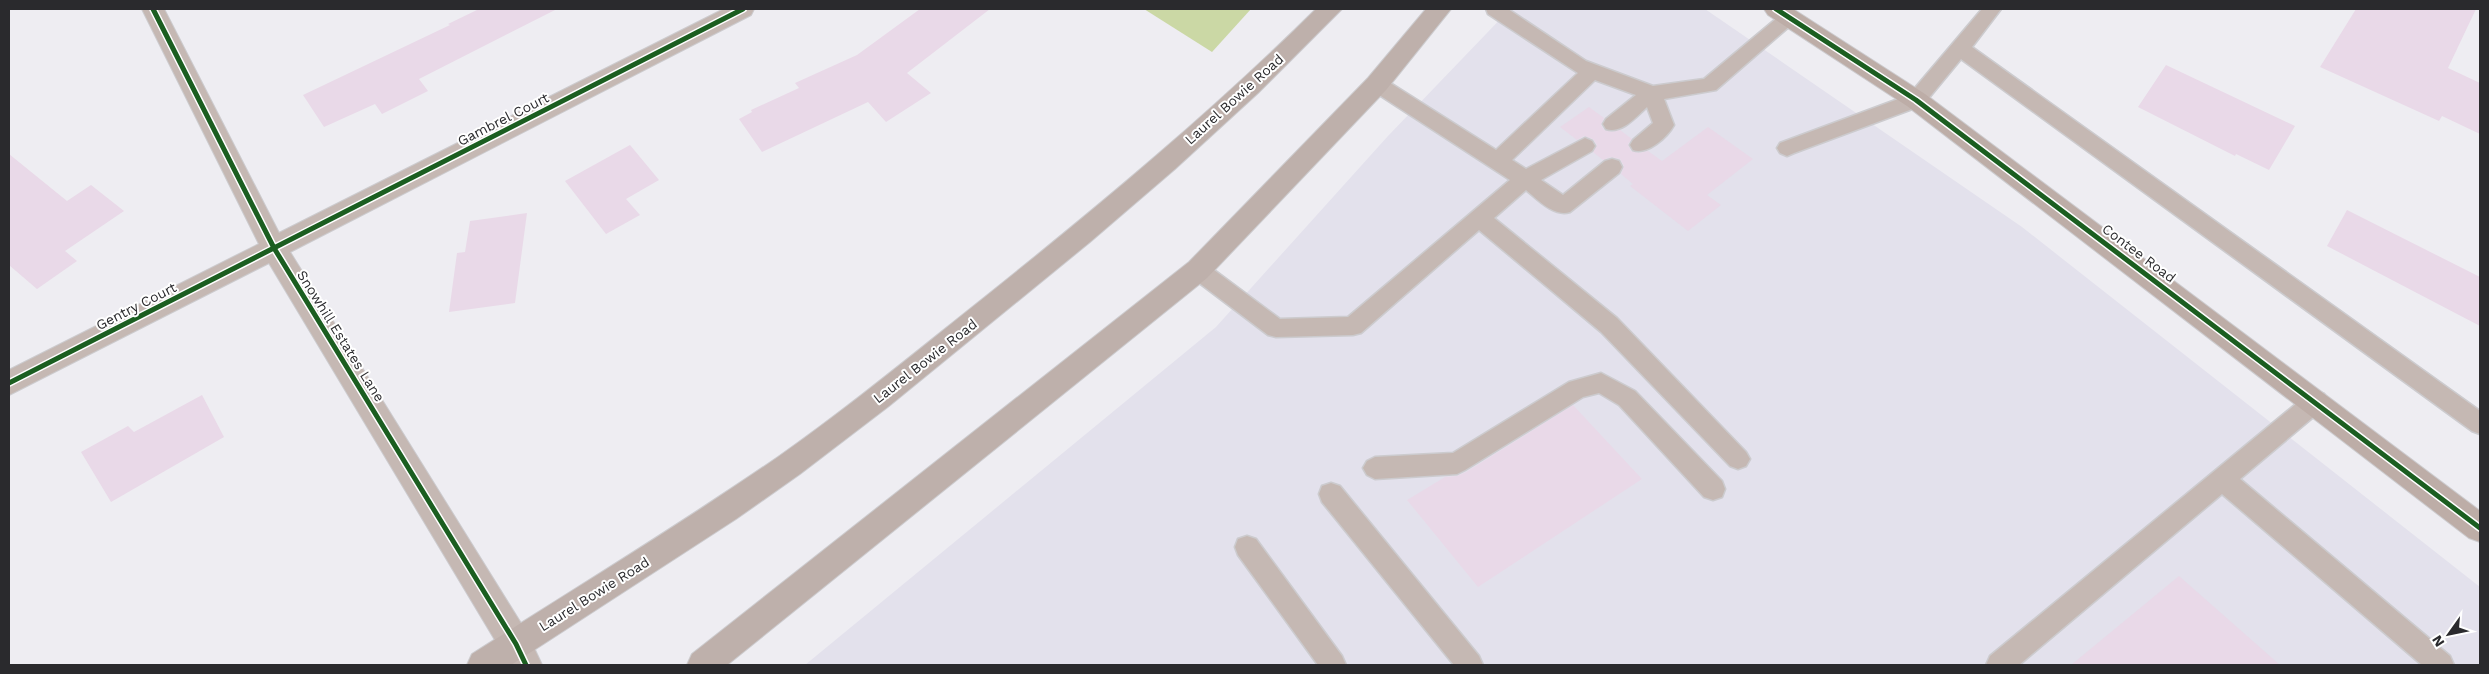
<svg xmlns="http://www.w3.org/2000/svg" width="2489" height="674" viewBox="0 0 2489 674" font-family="'Work Sans',sans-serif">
  <rect width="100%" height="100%" fill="#eeedf2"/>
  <polygon fill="#e3e1ec" points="1510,9 1705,9 2022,227 2480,587 2480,665 805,665 1216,327 1388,136"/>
  <polygon fill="#cbd8a5" points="1144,9 1251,9 1212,52"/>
  <g fill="#e9d9e8">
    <polygon points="479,9 557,9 419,79 428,91 382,114 375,104 324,127 303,95 450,25 448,24"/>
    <polygon points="920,9 990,9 907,73 931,93 886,122 868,102 762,152 739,119 752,112 751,110 799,88 795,83 857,55"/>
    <polygon points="2356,9 2476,9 2448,68 2480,83 2480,134 2442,116 2439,121 2320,67"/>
    <polygon points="2166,65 2295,126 2269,170 2236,154 2235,156 2138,107"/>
    <polygon points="1589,107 1604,118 1601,125 1604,130 1612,132 1620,130 1632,139 1628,144 1631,151 1639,153 1648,151 1662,161 1708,127 1753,159 1707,195 1721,205 1688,231 1630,186 1633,184 1621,174 1624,166 1620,159 1611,157 1603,160 1593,152 1597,145 1593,139 1584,136 1577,140 1560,127"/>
    <polygon points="630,145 659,180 626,199 640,215 606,234 565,181"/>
    <polygon points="9,154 67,201 91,185 124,211 65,251 77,261 37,289 9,265"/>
    <polygon points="2347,210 2480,277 2480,326 2327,246"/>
    <polygon points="527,213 515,303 449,312 457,253 465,252 470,221"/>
    <polygon points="202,395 224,437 111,502 81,452 128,426 134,432"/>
    <polygon points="1573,405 1642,479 1478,587 1407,500 1445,477 1457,476 1466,472"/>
    <polygon points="2179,576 2280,665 2071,665"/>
  </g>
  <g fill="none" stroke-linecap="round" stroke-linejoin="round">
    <defs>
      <g id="lane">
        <path d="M1486 9H1508L1586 61 1653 86 1704 79 1783 13 1790 11 1797 13 1799 18 1716 90 1664 99 1674 125C1667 138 1647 155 1633 150L1630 145 1633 140 1653 123 1647 107C1636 117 1622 134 1606 129L1603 124 1606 119 1636 95 1595 80 1512 160 1526 169 1585 138 1592 141 1595 146 1592 151 1541 180 1563 195 1605 161 1612 159 1619 161 1622 167 1619 173 1570 212C1554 217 1538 200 1526 190L1494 218 1617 318 1746 452 1750 459 1746 466 1738 469 1730 466 1601 332 1479 230 1361 333 1353 335 1276 337 1268 335 1190 276 1187 270 1190 264 1198 261 1206 264 1280 319 1348 317 1510 180 1370 89 1367 84 1370 79 1377 77 1384 79 1496 150 1578 73 1488 14Z"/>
        <polygon points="1982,9 2001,9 1972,47 2480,411 2480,434 2472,431 1961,59 1923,105 1794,153 1787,156 1780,153 1777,148 1780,143 1909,95"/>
        <polygon points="1601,373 1635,391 1722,481 1725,489 1722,497 1713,500 1704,497 1619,405 1599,393 1583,397 1465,470 1457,474 1375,479 1367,475 1363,468 1367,461 1375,457 1453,453 1569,382"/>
        <polygon points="2316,391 2324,394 2328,401 2324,408 2240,479 2450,656 2454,665 2422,665 2222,494 2019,665 1986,665 1990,656 2308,394"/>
        <polygon points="1331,483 1340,486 1479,656 1483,665 1454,665 1322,502 1319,494 1322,486"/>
        <polygon points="1247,536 1256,539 1342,656 1346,665 1318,665 1238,555 1235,547 1238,539"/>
      </g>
      <polygon id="street" points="142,9 164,9 279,233 724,9 754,9 751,15 290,252 527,633 542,665 510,665 269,263 9,395 9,370 259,244"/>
      <polygon id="secondary" points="1764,9 1793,9 1925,94 2480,511 2480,542 2469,538 1907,106 1768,15"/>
      <g id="primary">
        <path d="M1316 9H1342L1258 93 1175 169 1090 242 889 406 800 474 736 519 511 665H467L472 654C574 589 678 526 778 457 849 407 917 351 985 297 1100 205 1212 112 1316 9Z"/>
        <polygon points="1426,9 1451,9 1386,90 1207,278 727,665 687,665 692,654 1189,262 1368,78"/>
      </g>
    </defs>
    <use href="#lane" stroke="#cccbce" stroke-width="3"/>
    <use href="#street" stroke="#cccbce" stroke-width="2"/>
    <use href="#secondary" stroke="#cccbce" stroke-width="2"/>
    <use href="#primary" stroke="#cccbce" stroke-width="2"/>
    <use href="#lane" fill="#c5b8b3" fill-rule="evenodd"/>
    <use href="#street" fill="#c5b8b3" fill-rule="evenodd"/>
    <use href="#secondary" fill="#bdada7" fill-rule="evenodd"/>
    <use href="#primary" fill="#beb0ab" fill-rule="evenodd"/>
    <defs>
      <g id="cycleway">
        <polyline points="153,9 274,248 516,644 526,665"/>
        <polyline points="1776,9 1916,100 2480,528"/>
        <polyline points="9,383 743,9"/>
      </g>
    </defs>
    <use href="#cycleway" stroke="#fff" stroke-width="8"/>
    <use href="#cycleway" stroke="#1b5e20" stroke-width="5"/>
  </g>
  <g text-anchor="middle" stroke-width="4" stroke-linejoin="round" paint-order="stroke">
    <g font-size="14" fill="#2a2a2d" stroke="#fff">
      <text transform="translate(1234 99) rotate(-42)" y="5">Laurel Bowie Road</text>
      <text transform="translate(503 119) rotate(-27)" y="5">Gambrel Court</text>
      <text transform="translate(2139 253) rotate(37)" y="5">Contee Road</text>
      <text transform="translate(136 306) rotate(-27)" y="5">Gentry Court</text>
      <text transform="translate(341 336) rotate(58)" y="5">Snowhill Estates Lane</text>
      <text transform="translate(925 361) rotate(-38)" y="5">Laurel Bowie Road</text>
      <text transform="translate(594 594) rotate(-32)" y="5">Laurel Bowie Road</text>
    </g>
  </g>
  <rect width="2489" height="674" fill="none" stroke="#2a2a2d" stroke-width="20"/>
  <g transform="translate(2449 634) rotate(237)" stroke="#ffffff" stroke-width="4" paint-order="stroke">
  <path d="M0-4L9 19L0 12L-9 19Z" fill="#2a2a2d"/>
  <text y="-8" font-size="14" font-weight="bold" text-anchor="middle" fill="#2a2a2d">N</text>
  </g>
</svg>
